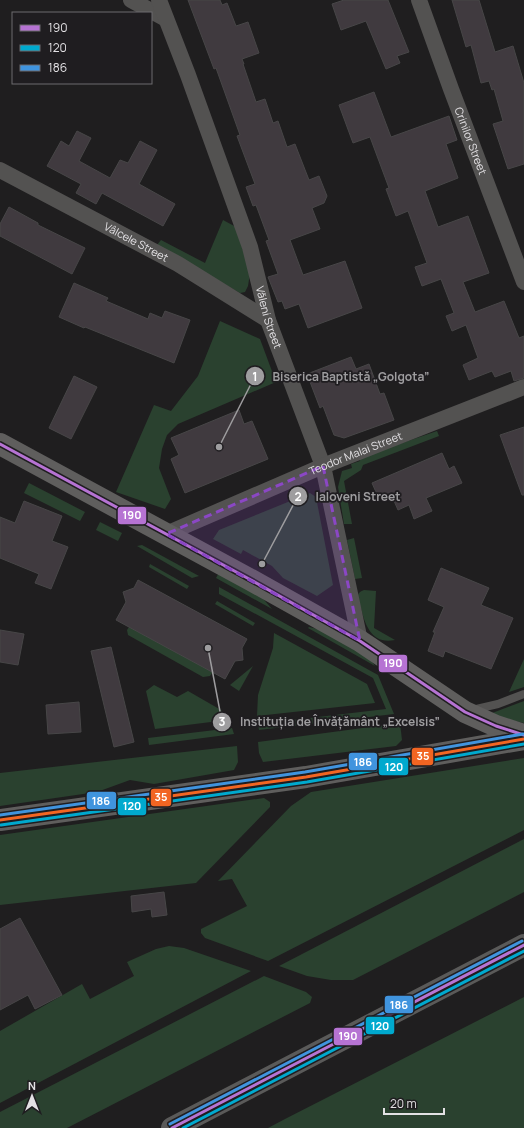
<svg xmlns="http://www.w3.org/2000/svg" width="524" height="1128" viewBox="0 0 524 1128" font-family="Manrope,sans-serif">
  <rect width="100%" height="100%" fill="#1f1e1f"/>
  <g fill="#2a412f">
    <polygon points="223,220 236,227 250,273 248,286 245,292 240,293 157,245 161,240 205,263"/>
    <polygon points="220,321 260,339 276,382 178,424 167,435 162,449 159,468 171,499 165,509 116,492 154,405 171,411 198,376"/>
    <polygon points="437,431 439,436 363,465 361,470 344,481 352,524 344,524 338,487 342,471 352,468 351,464 360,461 359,458"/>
    <polygon points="29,483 85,512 80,521 24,493"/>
    <polygon points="310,493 316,497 333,585 317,596 283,578 272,566 243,550 241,554 213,539 219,530"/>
    <polygon points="100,522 122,533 118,541 96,530"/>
    <polygon points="354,538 362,578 355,579 347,540"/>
    <polygon points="142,545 199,576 192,578 137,546"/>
    <polygon points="150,564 189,586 187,589 149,567"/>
    <polygon points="220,571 259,594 272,609 216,578"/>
    <polygon points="219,587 378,675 394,714 259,730 258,724 386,709 373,678 219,594"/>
    <path d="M364 590 376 591 374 628 395 640C373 645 365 626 361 608 360 605 357 600 358 596 358 593 361 591 364 590Z"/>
    <polygon points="217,601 255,623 253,626 215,604"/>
    <polygon points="129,627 213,672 210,676 203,677 128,635 127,630"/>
    <polygon points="309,627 331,632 366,653 375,666 308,628"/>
    <polygon points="274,633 367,684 375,703 257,716 258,695 273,648"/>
    <polygon points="524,659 524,687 509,692"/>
    <polygon points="253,666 239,691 230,685"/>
    <polygon points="154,685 177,697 188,691 221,710 227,720 155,729 146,691"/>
    <polygon points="524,701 524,723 487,715"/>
    <polygon points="400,723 402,740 396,746 263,762 259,753 258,742"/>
    <polygon points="232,728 234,734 149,745 148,738"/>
    <polygon points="237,746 238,762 234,770 154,784 130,780 97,792 0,806 0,773"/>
    <polygon points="524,758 524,830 268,961 205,938 201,933 201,929 247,906 232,879 218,881 291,806 311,792"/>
    <polygon points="264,798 270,802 270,807 196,883 0,905 0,835"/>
    <polygon points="524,839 524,892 353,980 331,980 307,976 279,966"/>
    <polygon points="169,946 184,948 251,971 0,1103 0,1031 82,984 90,999 134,976 127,962 156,949"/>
    <polygon points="264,976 306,992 312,997 310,1003 67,1128 0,1128 0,1112"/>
    <polygon points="524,997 524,1128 268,1128 285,1119"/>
  </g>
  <g fill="#403a3f" stroke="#474647">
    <polygon points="188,0 220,0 222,5 227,3 236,26 248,22 259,53 242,59 244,64 243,64 256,102 265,99 273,123 278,121 287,147 295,144 309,180 319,176 327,196 324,203 312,208 320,229 290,240 303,275 345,261 362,308 308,328 299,304 285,309 282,301 278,302 268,277 278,274 266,241 269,240 256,205 253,206 246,187 255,184 237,136 240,135 216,68 214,69"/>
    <polygon points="344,0 388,0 409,52 397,56 400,63 386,69 366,21 341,30 332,4"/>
    <polygon points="452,0 479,0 495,52 513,46 524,83 524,164 508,169 493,124 503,121 494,89 492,90 489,81 481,83 471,45 466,47"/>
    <polygon points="374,92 391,137 449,116 457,140 446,144 458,178 425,191 438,227 468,216 489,273 463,282 475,312 504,301 519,338 524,336 524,378 514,381 511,371 495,377 492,371 469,380 463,365 478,358 466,325 452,331 446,316 454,313 441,279 422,286 415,267 427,263 408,211 396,216 386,189 389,188 370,137 353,143 339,105"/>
    <polygon points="77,131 91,138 79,161 110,178 120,160 128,163 140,141 157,150 139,184 175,204 163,226 102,193 96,204 76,193 81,184 47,166 61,141 69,146"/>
    <polygon points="9,207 38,223 38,225 85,248 72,274 0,236 0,224"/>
    <polygon points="74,283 108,298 106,301 148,319 150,313 162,318 165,311 190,320 174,363 85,327 84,328 59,317"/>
    <polygon points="351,357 356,369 369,364 380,394 384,393 394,420 344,438 334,435 323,406 320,408 307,374"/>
    <polygon points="74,376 97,387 71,439 49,428"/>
    <polygon points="239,410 244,424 252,421 268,459 185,493 171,459 179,455 171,438"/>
    <polygon points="524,427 524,495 522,495 500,435"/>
    <polygon points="442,453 449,469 454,466 462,483 426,498 432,511 414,519 409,505 398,510 391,494 379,499 372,483"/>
    <polygon points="24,501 62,516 52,541 68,547 51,589 35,583 39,574 0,558 0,517 15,523"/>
    <polygon points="441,568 489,588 481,605 513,618 491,669 445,651 443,657 428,651 435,632 433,632 444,607 428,600"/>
    <polygon points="138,580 247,639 242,648 243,660 235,661 225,679 116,620 126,602 123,592 134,588"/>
    <polygon points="0,630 24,634 18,665 0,662"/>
    <polygon points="111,647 134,742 114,747 91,651"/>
    <polygon points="79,702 81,732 48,734 46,705"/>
    <polygon points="164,892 167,915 152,917 151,909 132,912 131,896"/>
    <polygon points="20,918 62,995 35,1009 28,995 0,1010 0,929"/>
  </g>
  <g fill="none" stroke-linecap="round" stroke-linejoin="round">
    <polyline stroke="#535251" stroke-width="8" points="472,710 498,704 524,694"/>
    <g stroke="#535251" stroke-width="16">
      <polyline points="131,0 166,19"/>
      <path id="s1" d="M159 0 188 75 250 247 268 320 323 466 360 641"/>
      <path id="s2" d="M419 0 451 89 524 282"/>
      <path id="s3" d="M0 170 178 264 268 320"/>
      <path id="s4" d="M166 534 323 466 524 387"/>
    </g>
    <g stroke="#5f5e5d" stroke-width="22">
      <polyline points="0,444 251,580 360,641 465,712 496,726 524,735"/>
      <polyline points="0,820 306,777 524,739"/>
    </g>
    <polyline stroke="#5a5a59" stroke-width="22" points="172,1128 524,945"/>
    <defs>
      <g id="bus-1">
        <polyline points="0,444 251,580 360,641 465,712 496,726 524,735"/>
        <polyline points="172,1128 524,945"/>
      </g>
      <g id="bus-2">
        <polyline points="1,825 307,782 524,744"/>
        <polyline points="183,1128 524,951"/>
      </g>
      <g id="bus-3">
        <polyline points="0,815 305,772 523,734"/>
        <polyline points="170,1124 522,941"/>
      </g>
      <polyline id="bus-4" points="0,820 306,777 524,739"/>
    </defs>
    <use href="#bus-1" stroke="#1f1d20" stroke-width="6"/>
    <use href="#bus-2" stroke="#1f1d20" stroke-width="6"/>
    <use href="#bus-3" stroke="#1f1d20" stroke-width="6"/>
    <use href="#bus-4" stroke="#1f1d20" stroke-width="6"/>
    <use href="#bus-1" stroke="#b673d3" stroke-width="3"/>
    <use href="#bus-2" stroke="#00a9ce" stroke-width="3"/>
    <use href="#bus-3" stroke="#4094de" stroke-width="3"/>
    <use href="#bus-4" stroke="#f26522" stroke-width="3"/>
  </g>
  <path fill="#8b47c5" fill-opacity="0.2" stroke="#8b47c5" stroke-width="3" stroke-dasharray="8 5" stroke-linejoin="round" d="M323 466 360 641 166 534Z"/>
  <g text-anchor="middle" stroke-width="3.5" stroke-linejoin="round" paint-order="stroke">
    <g font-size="11" fill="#e3e1e4" stroke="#1f1d20">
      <text dy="4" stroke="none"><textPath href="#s2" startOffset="150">Crinilor Street</textPath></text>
      <text dy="4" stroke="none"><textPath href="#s3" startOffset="154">Vâlcele Street</textPath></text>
      <text dy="4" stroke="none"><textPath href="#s1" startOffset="336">Văleni Street</textPath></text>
      <text dy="4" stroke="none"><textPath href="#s4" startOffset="206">Teodor Malai Street</textPath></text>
    </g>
  </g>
  <path fill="none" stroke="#9e9d9f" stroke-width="1.5" d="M219 447L255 376M262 564L298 496M208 648L222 722"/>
  <g fill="#9e9d9f" stroke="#1f1d20" stroke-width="1.5">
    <circle cx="219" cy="447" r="4"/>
    <circle cx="262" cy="564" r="4"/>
    <circle cx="208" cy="648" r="4"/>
    <circle cx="255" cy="376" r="10"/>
    <circle cx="298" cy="496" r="10"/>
    <circle cx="222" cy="722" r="10"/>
  </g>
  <g font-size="12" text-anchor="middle" font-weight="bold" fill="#fff">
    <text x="255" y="381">1</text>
    <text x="298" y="501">2</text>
    <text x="222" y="726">3</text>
  </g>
  <g font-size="12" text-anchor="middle" font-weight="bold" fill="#9e9d9f" stroke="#1f1d20" stroke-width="3.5" stroke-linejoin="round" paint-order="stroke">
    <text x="351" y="381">Biserica Baptistă „Golgota”</text>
    <text x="358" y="501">Ialoveni Street</text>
    <text x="340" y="726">Instituția de Învățământ „Excelsis”</text>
  </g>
  <g stroke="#1f1d20" stroke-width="1.5">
    <rect x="117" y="506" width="30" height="19" rx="4" fill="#b673d3"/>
    <rect x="378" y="654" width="30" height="19" rx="4" fill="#b673d3"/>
    <rect x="411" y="747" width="23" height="19" rx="4" fill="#f26522"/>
    <rect x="348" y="752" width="30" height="19" rx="4" fill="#4094de"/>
    <rect x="378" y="757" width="31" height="19" rx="4" fill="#00a9ce"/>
    <rect x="150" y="788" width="22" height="19" rx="4" fill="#f26522"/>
    <rect x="86" y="791" width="31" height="19" rx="4" fill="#4094de"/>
    <rect x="117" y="797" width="30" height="19" rx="4" fill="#00a9ce"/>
    <rect x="384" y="995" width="30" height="19" rx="4" fill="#4094de"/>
    <rect x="365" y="1016" width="30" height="19" rx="4" fill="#00a9ce"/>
    <rect x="333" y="1027" width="30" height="19" rx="4" fill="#b673d3"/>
  </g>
  <g font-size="11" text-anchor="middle" font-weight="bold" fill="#fff">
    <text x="132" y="519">190</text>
    <text x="393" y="667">190</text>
    <text x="423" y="760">35</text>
    <text x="363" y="766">186</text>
    <text x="394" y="771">120</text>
    <text x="161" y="801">35</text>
    <text x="101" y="805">186</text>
    <text x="132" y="810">120</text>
    <text x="399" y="1009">186</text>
    <text x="380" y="1030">120</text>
    <text x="348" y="1040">190</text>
  </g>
  <rect x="12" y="12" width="140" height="72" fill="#1f1d20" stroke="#6d6b6e"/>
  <rect x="20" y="25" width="20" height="6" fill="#b673d3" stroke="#6d6b6e"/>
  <text x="48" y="32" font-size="12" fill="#e3e1e4">190</text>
  <rect x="20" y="45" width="20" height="6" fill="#00a9ce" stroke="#6d6b6e"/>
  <text x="48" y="52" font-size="12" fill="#e3e1e4">120</text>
  <rect x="20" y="65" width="20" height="6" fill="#4094de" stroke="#6d6b6e"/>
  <text x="48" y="72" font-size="12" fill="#e3e1e4">186</text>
  <g transform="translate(32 1096)" stroke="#1f1d20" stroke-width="3" paint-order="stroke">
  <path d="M0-3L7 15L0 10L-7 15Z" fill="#e3e1e4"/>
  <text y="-6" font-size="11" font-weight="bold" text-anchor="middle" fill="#e3e1e4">N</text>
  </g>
  <path d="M384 1108v6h60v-6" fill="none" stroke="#e3e1e4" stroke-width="2"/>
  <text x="390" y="1108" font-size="12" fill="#e3e1e4" stroke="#1f1d20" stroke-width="3" paint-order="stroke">20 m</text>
</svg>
